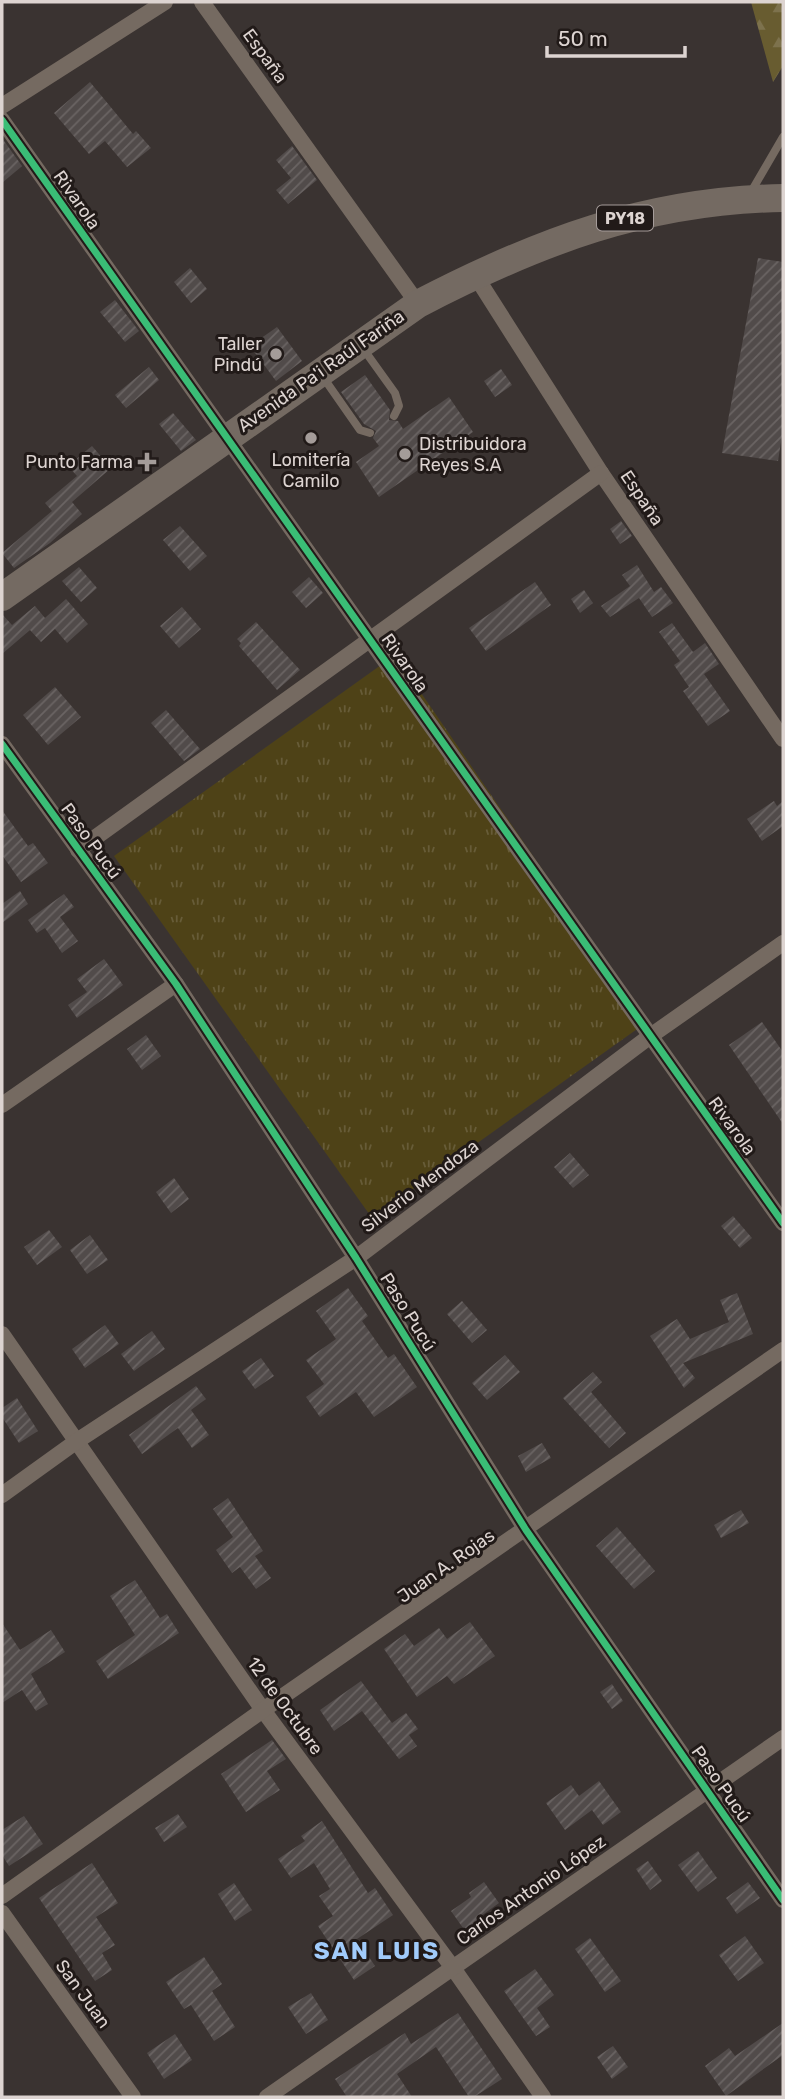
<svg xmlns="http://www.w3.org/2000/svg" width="785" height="2099" viewBox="0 0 785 2099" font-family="Rubik,sans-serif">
  <defs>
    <pattern id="grass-tufts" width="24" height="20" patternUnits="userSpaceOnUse" patternTransform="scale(1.75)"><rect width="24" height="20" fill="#4e4217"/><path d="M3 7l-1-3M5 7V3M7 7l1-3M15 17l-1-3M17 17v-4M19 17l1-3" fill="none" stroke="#675c38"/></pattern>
    <pattern id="forest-firs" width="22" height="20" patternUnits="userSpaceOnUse" patternTransform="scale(1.75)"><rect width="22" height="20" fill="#685c30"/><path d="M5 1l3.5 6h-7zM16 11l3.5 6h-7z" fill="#7d724d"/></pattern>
    <pattern id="building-hatch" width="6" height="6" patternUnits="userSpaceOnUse" patternTransform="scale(1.75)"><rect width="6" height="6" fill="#514b4a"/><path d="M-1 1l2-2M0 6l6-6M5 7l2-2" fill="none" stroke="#6a6463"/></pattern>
  </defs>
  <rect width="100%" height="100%" fill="#3a3331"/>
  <polygon fill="url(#grass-tufts)" points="395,655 647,1022 372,1218 114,856"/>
  <polygon fill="url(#forest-firs)" points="751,2 783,2 783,66 773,82"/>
  <g fill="url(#building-hatch)">
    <polygon points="90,82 133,134 136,131 151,148 127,167 105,141 89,154 54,113"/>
    <polygon points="2,138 22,166 2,183"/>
    <polygon points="292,146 317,180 288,204 276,190 291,178 276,160"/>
    <polygon points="758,258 783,262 783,429 778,461 722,453"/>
    <polygon points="190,268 207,289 191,303 174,282"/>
    <polygon points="115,300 139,331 125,342 100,312"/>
    <polygon points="277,327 302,361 276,381 250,346"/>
    <polygon points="149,367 159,380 126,408 115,395"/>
    <polygon points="501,369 512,385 495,397 484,381"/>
    <polygon points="365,375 390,410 389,420 398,421 403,429 449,397 473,432 379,497 356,462 379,446 373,438 376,431 364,424 341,392"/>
    <polygon points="173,413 196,440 181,451 159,424"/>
    <polygon points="92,446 111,468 72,502 82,514 50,543 14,568 2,553 52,511 45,503 77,476 68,466"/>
    <polygon points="621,521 632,536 620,544 610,529"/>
    <polygon points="180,526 207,556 190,571 163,540"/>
    <polygon points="637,565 654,592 661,587 673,603 652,617 639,598 610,617 601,606 630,586 622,575"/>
    <polygon points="79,567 97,588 81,602 62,581"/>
    <polygon points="309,577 323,593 306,608 292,592"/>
    <polygon points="535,582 551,605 486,651 469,628"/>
    <polygon points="584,590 593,603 580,613 571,599"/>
    <polygon points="66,599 88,624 67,643 55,629 41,642 30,630 2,654 2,614 12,625 35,606 45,618"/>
    <polygon points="182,607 201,629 179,648 160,626"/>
    <polygon points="256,622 300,670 277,690 239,646 241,643 237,639"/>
    <polygon points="672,623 693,652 705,643 719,664 704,674 730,711 708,726 683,691 689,687 674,665 680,661 659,632"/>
    <polygon points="55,687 81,717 48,745 23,715"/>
    <polygon points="166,710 200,749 184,761 151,723"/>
    <polygon points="774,801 777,806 783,801 783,826 762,841 747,819"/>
    <polygon points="2,810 28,846 33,843 48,863 21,882 2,855"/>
    <polygon points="20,891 28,904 2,923 2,904"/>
    <polygon points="64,894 74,907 60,917 78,941 62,953 45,928 37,933 28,920"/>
    <polygon points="104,959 123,985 77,1018 68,1005 87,992 77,979"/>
    <polygon points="762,1022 783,1052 783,1124 729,1045"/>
    <polygon points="146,1035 161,1056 142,1070 127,1049"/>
    <polygon points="570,1153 589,1175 573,1188 554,1167"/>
    <polygon points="174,1178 189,1199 171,1213 156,1192"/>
    <polygon points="733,1216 752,1238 740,1248 721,1226"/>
    <polygon points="49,1230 62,1247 37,1265 24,1247"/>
    <polygon points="90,1235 108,1260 87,1274 70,1250"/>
    <polygon points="348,1288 368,1316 362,1321 388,1358 394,1354 417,1387 374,1417 356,1392 320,1417 306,1397 324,1384 306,1360 336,1339 316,1311"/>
    <polygon points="737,1293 753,1334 683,1363 695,1378 684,1388 650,1336 677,1319 690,1339 729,1322 720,1300"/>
    <polygon points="462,1301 487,1330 472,1343 447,1314"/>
    <polygon points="105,1325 119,1344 85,1368 72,1349"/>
    <polygon points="152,1331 165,1349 134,1371 121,1354"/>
    <polygon points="505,1355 520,1372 487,1400 472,1383"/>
    <polygon points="261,1358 274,1376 255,1389 242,1371"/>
    <polygon points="593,1372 602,1382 591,1392 626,1433 609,1448 563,1398"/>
    <polygon points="196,1386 206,1399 191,1410 209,1435 192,1448 178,1428 142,1454 129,1435"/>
    <polygon points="17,1398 38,1431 19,1443 2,1417 2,1408"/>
    <polygon points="542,1443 551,1458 526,1472 518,1456"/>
    <polygon points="228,1498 263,1551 255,1556 271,1578 256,1589 240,1567 232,1573 216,1550 233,1537 213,1509"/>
    <polygon points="741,1510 749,1523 721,1538 714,1525"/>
    <polygon points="617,1527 655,1571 634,1589 596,1546"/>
    <polygon points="135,1580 160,1618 167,1614 179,1633 108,1679 96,1661 135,1635 110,1596"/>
    <polygon points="470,1622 495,1656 454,1684 447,1676 417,1697 384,1649 405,1634 414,1646 439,1628 447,1639"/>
    <polygon points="2,1623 20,1650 51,1630 65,1652 31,1674 48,1704 36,1711 22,1690 2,1703"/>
    <polygon points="361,1681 392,1723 406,1713 418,1729 409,1735 417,1746 399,1759 362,1711 334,1731 320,1710"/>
    <polygon points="612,1684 623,1701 612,1709 600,1692"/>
    <polygon points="272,1740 286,1759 267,1771 280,1790 246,1812 221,1774"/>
    <polygon points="599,1781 621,1812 603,1825 592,1810 565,1830 546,1803 571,1785 579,1796"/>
    <polygon points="178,1814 187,1827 164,1842 155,1828"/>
    <polygon points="24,1816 43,1844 9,1866 2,1855 2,1830"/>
    <polygon points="322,1821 368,1893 375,1888 393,1915 357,1939 375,1966 354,1980 318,1926 333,1916 319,1896 330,1889 314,1863 291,1878 278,1859 305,1841 301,1836"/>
    <polygon points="698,1851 717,1878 698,1892 678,1865"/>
    <polygon points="648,1861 662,1881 650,1890 636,1869"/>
    <polygon points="92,1863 118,1903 96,1917 115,1945 102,1953 112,1970 95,1981 39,1898"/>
    <polygon points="484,1882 499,1903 481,1916 485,1922 468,1935 451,1911 471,1897 469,1893"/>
    <polygon points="748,1882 760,1898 737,1914 726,1898"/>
    <polygon points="234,1883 252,1910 235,1921 218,1894"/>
    <polygon points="745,1936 764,1963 738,1981 719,1955"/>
    <polygon points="590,1938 621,1981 605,1992 575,1949"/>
    <polygon points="204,1957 222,1984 212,1991 235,2027 214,2041 191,2005 184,2009 166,1982"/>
    <polygon points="535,1969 554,1995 537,2008 550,2027 536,2036 504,1991"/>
    <polygon points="311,1993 328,2020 306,2034 288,2007"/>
    <polygon points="458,2013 502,2079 474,2097 469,2097 436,2047 397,2074 412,2097 347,2097 335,2079 405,2033 411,2044"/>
    <polygon points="783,2023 783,2055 726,2096 705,2066 729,2048 735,2056"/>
    <polygon points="175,2034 192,2060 164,2079 147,2053"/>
    <polygon points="613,2046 628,2067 612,2079 597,2057"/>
  </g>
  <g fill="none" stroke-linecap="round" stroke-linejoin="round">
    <g stroke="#756a61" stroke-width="8">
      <polyline points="751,192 783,137"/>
      <polyline points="362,347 395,393 399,406 394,416"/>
      <polyline points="323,377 360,430 370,433"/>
    </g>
    <g stroke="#756a61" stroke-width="16">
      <polyline points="202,2 418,304"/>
      <polyline points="2,106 165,2"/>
      <polyline points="2,120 783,1223"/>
      <polyline points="475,275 601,473 783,739"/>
      <polyline points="2,744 176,984 356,1258 526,1530 783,1900"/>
      <polyline points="78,850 601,473"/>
      <polyline points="2,1105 176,984"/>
      <polyline points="2,1334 263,1710 453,1968 543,2097"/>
      <polyline points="2,1495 77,1441 356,1258 649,1037 783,943"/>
      <polyline points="2,1896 263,1710 783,1350"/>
      <polyline points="2,1913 133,2097"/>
      <polyline points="267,2097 783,1738"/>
    </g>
    <path stroke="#746a62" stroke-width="28" d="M2 597 418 304C537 242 647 200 783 198"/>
    <defs>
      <g id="cycleway">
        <polyline points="2,120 783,1223"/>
        <polyline points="2,744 176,984 356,1258 526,1530 783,1900"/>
      </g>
    </defs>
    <use href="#cycleway" stroke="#211a18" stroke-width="11"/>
    <use href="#cycleway" stroke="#3abd76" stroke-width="7"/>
  </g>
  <g fill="#a49c99" stroke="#211a18" stroke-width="2.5">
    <circle cx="276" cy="354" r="7"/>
    <circle cx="311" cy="438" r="7"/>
    <circle cx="405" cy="454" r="7"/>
    <path d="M143.5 451.5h7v7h7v7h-7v7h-7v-7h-7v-7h7z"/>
  </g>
  <g text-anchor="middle" stroke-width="6" stroke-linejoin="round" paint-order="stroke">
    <rect fill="#211a18" stroke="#a59c9a" stroke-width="2" x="597" y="205.5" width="56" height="25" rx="5"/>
    <g font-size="16" font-weight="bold" fill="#ddd4d1">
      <text x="625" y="224">PY18</text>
    </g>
    <g font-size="18" fill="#ddd4d1" stroke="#211a18">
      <text transform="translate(265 56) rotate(54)" y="6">España</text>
      <text transform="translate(77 200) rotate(55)" y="6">Rivarola</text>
      <text transform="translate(321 371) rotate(-35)" y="6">Avenida Pa'i Raúl Fariña</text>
      <text transform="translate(642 498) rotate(56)" y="6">España</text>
      <text transform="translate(405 663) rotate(55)" y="6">Rivarola</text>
      <text transform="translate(91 841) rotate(54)" y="6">Paso Pucú</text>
      <text transform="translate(732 1126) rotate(54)" y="6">Rivarola</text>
      <text transform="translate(420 1186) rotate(-37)" y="6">Silverio Mendoza</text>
      <text transform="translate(408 1312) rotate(58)" y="6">Paso Pucú</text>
      <text transform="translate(446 1566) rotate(-35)" y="6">Juan A. Rojas</text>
      <text transform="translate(285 1706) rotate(54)" y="6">12 de Octubre</text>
      <text transform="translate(721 1784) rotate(55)" y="6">Paso Pucú</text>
      <text transform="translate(531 1890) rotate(-35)" y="6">Carlos Antonio López</text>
      <text transform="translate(83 1994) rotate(54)" y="6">San Juan</text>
    </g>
    <g font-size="18" fill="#ddd4d1" stroke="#211a18" text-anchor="end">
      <text x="262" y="350">Taller<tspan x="262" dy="21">Pindú</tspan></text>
      <text x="419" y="450" text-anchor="start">Distribuidora<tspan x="419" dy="21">Reyes S.A</tspan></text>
      <text x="311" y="466" text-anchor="middle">Lomitería<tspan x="311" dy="21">Camilo</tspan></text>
      <text x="133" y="468">Punto Farma</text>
    </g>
    <g font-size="24" font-weight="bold" letter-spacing="2" fill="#a1cbfa" stroke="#211a18">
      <text x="377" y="1959">SAN LUIS</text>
    </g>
  </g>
  <rect width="785" height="2099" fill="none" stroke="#ddd4d1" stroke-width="7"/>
  <path d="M547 46v10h138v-10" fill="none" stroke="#ddd4d1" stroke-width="3.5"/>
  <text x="558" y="46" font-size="21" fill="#ddd4d1" stroke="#211a18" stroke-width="5" paint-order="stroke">50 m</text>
</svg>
